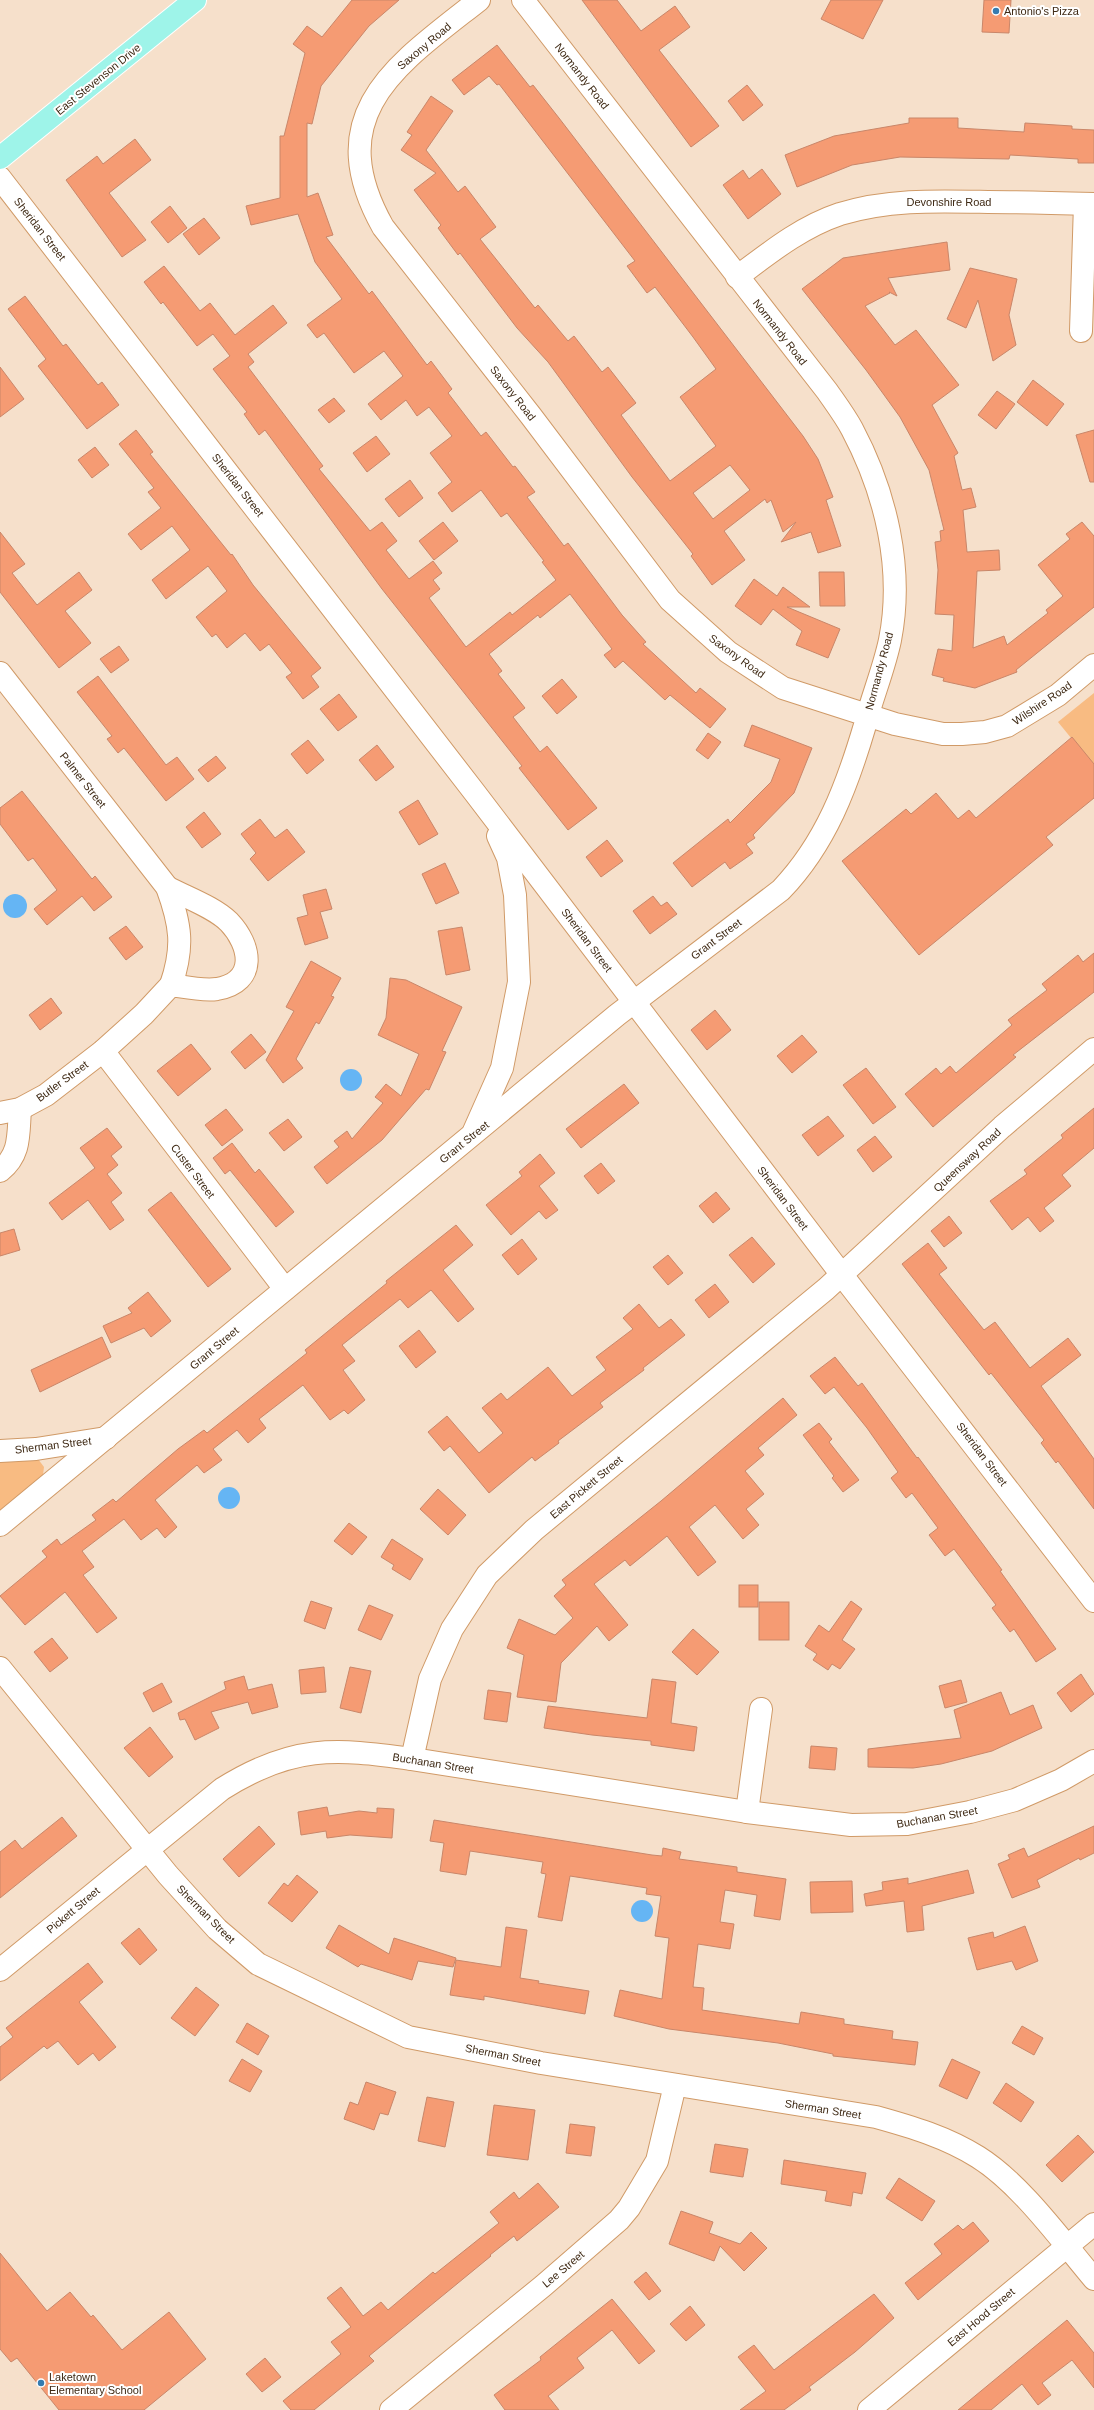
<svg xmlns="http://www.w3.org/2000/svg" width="1094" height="2410" viewBox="0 0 1094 2410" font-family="Arial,sans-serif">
  <rect width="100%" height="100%" fill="#f6e0cb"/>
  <g fill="#f8bb82">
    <polygon points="1094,693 1094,766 1058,722"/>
    <polygon points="0,1459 38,1459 44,1467 43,1475 0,1511"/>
  </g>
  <g fill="#65b5f4">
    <circle cx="15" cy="906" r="12"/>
    <circle cx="351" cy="1080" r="11"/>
    <circle cx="229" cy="1498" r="11"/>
    <circle cx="642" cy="1911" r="11"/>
  </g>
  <g fill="#f59b73" stroke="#c98669" fill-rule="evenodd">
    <polygon points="352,0 399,0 369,26 321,86 312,124 307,123 307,197 318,193 333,235 326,237 369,294 372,291 427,365 431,361 452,389 448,393 481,436 486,432 513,467 515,466 535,492 527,497 564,546 568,543 622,615 646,642 643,644 696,693 700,688 726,709 710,728 670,695 665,700 623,661 615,668 604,655 612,649 570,594 540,618 538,615 489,654 502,671 498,674 525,708 513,717 540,752 547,746 597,808 568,830 519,768 522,766 382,589 265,430 259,435 244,414 247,412 213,369 230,356 213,334 197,346 163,302 161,304 144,282 164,266 200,311 210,303 235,335 273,305 287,323 248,354 254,362 248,367 323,466 319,469 370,531 382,522 397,541 386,550 409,579 433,561 442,573 433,580 440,589 429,598 466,647 510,612 512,615 556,580 542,562 544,561 507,513 501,517 481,490 452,512 438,493 452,482 430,453 452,436 429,407 417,416 406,400 381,420 368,404 403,376 384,351 354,373 324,333 317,338 307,325 342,299 315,262 298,214 251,225 246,206 280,198 280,136 284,136 305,53 293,44 307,26 322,37"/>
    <polygon points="582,0 617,0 641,31 675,6 690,27 659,50 719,126 691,147"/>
    <polygon points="831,0 883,0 863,39 821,19"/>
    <polygon points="984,0 1011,0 1009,33 982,32"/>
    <path d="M497 45 530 87 533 85 559 118 803 436 818 459 833 497 826 500 841 546 818 553 811 532 781 542 796 522 783 532 771 500 767 503 765 499 724 531 745 560 712 585 691 556 693 554 632 477 548 362 517 328 460 253 458 255 438 228 441 225 414 190 436 173 401 150 412 135 407 132 431 96 453 111 426 150 458 192 465 186 496 227 480 239 535 308 538 305 568 341 574 336 602 372 608 367 636 403 621 415 670 481 716 446 680 397 716 369 693 337 655 287 647 293 627 266 635 261 499 84 497 85 489 76 464 95 452 80ZM730 465 750 490 713 519 693 493Z"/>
    <polygon points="747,85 763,105 743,121 728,101"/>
    <polygon points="909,118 958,118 958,128 1024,132 1025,123 1072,126 1072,129 1094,130 1094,163 1078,163 1078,159 1010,155 1009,159 900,157 852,165 797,187 785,155 834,136 909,123"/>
    <polygon points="135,139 151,160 109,193 146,240 122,257 66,180 97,156 103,164"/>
    <polygon points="762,169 781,194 748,219 723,185 743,170 749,179"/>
    <polygon points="170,206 187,228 168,243 151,222"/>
    <polygon points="204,218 220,238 199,255 183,234"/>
    <polygon points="947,242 950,270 888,278 897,296 889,292 890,293 865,306 895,345 916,330 959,385 932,405 958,453 954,456 962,490 971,488 976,507 963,510 967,552 999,550 1000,570 977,571 973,648 1004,636 1007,645 1048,613 1046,610 1063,596 1038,565 1070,539 1066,534 1082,522 1094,536 1094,607 1016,670 1017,672 975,688 943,681 944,678 932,675 938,649 952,651 954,615 935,614 938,570 935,542 941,541 940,531 944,530 929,470 900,417 866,370 802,289 843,258"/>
    <polygon points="970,268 1017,279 1009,315 1016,345 993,361 978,300 966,328 947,319"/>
    <polygon points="25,296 63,346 66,344 98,385 102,382 119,405 87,429 38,366 46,359 8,309"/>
    <polygon points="0,367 24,399 0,417"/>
    <polygon points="1033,380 1064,404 1047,426 1017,402"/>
    <polygon points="997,391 1015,404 996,429 978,415"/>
    <polygon points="334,398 345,411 329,423 318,410"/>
    <polygon points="136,430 153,452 150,454 231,555 232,554 253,585 321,668 311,676 319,687 303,699 286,677 292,673 269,644 260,651 245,633 227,648 216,634 212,637 196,617 227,591 208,566 166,599 152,580 190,550 172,526 141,550 128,534 161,508 148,492 154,488 119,444"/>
    <polygon points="1094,430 1094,482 1090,482 1076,435"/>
    <polygon points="376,436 390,454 367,472 353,453"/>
    <polygon points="95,447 109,465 92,478 78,460"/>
    <polygon points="410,480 423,498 399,517 385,499"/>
    <polygon points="443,522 458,541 434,560 419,541"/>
    <polygon points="0,532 25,564 12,573 37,605 79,572 92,590 65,611 91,643 59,668 0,592"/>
    <polygon points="819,572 844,572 845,606 820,606"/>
    <polygon points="754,579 777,596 783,587 810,607 787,607 840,629 828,658 796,645 802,631 773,609 761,625 735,606"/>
    <polygon points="119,646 129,660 111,673 100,659"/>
    <polygon points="98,676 166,765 177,757 194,779 166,801 124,748 118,753 107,739 112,736 77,692"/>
    <polygon points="562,679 577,697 557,714 542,696"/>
    <polygon points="339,694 357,717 338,731 320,709"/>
    <polygon points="752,725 812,748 794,793 753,835 755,838 746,844 753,853 730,869 725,862 692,887 673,863 728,819 730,823 771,782 780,759 744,746"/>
    <polygon points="708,733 721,742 708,759 696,750"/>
    <polygon points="1072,737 1094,764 1094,798 1046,837 1053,845 919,955 842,861 906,809 911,814 936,793 958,819 969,810 976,818"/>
    <polygon points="308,740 324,760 307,774 291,754"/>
    <polygon points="377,745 394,767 376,781 359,760"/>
    <polygon points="216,756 226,768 208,782 198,770"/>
    <polygon points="22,791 92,879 95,876 112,897 94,911 82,896 47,925 34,909 57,890 33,858 28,861 0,824 0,808"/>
    <polygon points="418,800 438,834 419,845 399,812"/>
    <polygon points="204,812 221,834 202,848 186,827"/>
    <polygon points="260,819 275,838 287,829 305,852 268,881 250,859 256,853 241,834"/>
    <polygon points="607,840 623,861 601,877 586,857"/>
    <polygon points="445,863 459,893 436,904 422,874"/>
    <polygon points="326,889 332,909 320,912 328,938 305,945 297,918 308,915 303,895"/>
    <polygon points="653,896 661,906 667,902 677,914 650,934 633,911"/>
    <polygon points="126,926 143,947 126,960 109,938"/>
    <polygon points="462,927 470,970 446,975 438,931"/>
    <polygon points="1094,953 1094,992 1013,1055 1016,1057 933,1127 905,1094 936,1068 941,1074 950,1066 956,1073 1012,1025 1008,1020 1047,990 1042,984 1078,955 1083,962"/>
    <polygon points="311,961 341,978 331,996 334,997 319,1024 316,1022 296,1059 303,1068 283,1083 266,1060 294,1011 286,1007"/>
    <polygon points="390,978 406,980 462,1007 442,1051 446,1052 429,1090 426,1089 382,1140 327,1184 314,1167 339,1147 334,1141 347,1131 352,1139 383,1103 375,1097 386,1084 401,1096 419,1054 378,1035 386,1018"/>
    <polygon points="51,998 62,1013 40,1030 29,1015"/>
    <polygon points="715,1010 731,1030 707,1050 691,1030"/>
    <polygon points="251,1034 266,1052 245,1069 231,1052"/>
    <polygon points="802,1035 817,1052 792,1073 777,1056"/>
    <polygon points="191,1044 211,1069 178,1096 157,1071"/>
    <polygon points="866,1068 896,1107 873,1124 843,1085"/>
    <polygon points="624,1084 639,1103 581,1148 566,1129"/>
    <polygon points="1094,1108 1094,1148 1062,1175 1071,1186 1044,1208 1054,1221 1040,1232 1028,1217 1012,1230 990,1201 1027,1174 1024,1170 1063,1138 1061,1135"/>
    <polygon points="226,1109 243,1130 222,1146 205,1125"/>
    <polygon points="828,1116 844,1136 818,1156 802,1135"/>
    <polygon points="288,1119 302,1137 284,1151 269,1133"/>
    <polygon points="107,1128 122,1147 111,1156 118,1165 107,1174 122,1193 111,1202 124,1220 110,1230 88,1200 62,1220 49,1203 95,1168 80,1148"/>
    <polygon points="875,1136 892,1157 873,1172 857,1150"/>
    <polygon points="232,1143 255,1173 259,1169 294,1212 276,1227 230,1170 225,1174 213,1158"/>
    <polygon points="540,1154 555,1173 539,1186 558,1210 546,1219 539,1211 511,1235 486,1205 522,1176 519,1172"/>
    <polygon points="601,1163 615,1181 598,1194 584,1176"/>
    <polygon points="171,1192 231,1269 208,1287 148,1210"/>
    <polygon points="716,1192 730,1209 713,1223 699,1206"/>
    <polygon points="949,1216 962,1233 944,1247 931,1231"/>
    <polygon points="456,1225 473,1245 443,1270 474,1309 458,1322 431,1290 408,1308 400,1299 342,1345 355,1361 343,1370 365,1400 348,1414 344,1410 330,1420 303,1385 259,1419 266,1428 248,1443 237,1430 213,1449 222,1460 204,1473 197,1465 155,1500 177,1527 165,1538 157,1528 141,1540 124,1519 82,1551 94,1567 83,1575 117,1618 97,1633 65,1592 25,1625 0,1596 47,1557 42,1551 57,1539 61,1545 96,1520 92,1515 113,1499 116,1502 178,1449 204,1430 207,1433 307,1353 305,1350 387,1283 386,1281"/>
    <polygon points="14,1229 20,1250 0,1256 0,1233"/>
    <polygon points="752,1237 775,1264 753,1283 729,1255"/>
    <polygon points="522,1239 537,1259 518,1275 502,1255"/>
    <polygon points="928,1243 947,1268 939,1274 984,1330 995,1322 1030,1368 1068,1338 1081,1355 1041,1386 1094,1459 1094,1509 1058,1461 1056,1463 1041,1443 1044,1440 991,1373 989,1375 902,1264"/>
    <polygon points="668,1255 683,1273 668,1285 653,1267"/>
    <polygon points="715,1284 729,1302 709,1318 695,1300"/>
    <polygon points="148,1292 171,1321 151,1337 144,1328 111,1343 103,1326 132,1313 128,1308"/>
    <polygon points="639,1304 659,1328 671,1319 685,1335 643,1368 644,1370 600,1403 603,1407 558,1441 559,1443 535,1461 532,1457 489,1493 450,1446 444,1451 428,1432 447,1416 479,1453 503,1433 482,1408 501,1393 507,1400 548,1367 572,1396 606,1370 596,1357 633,1329 623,1318"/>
    <polygon points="419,1330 436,1352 416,1368 399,1346"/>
    <polygon points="102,1337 111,1357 40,1392 31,1370"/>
    <polygon points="835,1357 858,1386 862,1383 917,1458 918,1457 1002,1570 1000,1571 1056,1649 1036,1662 1014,1629 1010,1632 992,1608 996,1605 954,1549 945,1556 929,1535 938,1528 912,1493 906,1498 891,1478 898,1472 867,1428 834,1387 825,1394 810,1376"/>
    <polygon points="783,1398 797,1415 758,1448 764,1455 745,1471 764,1494 746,1509 759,1525 743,1539 715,1505 689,1527 716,1562 698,1576 667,1536 630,1566 625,1560 594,1584 628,1625 609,1641 597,1626 561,1663 556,1702 517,1697 524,1655 507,1648 519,1619 555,1635 573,1618 554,1596 566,1585 562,1580 661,1501"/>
    <polygon points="819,1423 832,1439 829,1442 859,1480 843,1492 832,1478 834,1476 803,1435"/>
    <polygon points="438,1489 466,1515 448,1535 420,1509"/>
    <polygon points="349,1523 367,1537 352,1555 334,1541"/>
    <polygon points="392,1539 423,1559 410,1580 392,1569 394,1565 381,1557"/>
    <rect x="739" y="1585" width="19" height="22"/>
    <polygon points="311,1601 332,1608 325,1629 304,1621"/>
    <polygon points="851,1601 862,1609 842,1640 855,1649 840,1669 832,1664 828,1670 813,1660 817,1654 805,1646 819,1625 829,1632"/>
    <rect x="759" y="1602" width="30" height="38"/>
    <polygon points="369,1605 393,1615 381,1640 358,1630"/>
    <polygon points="693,1629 719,1652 697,1675 672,1652"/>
    <polygon points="52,1638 68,1658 50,1672 34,1652"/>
    <polygon points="324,1667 326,1692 301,1694 299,1670"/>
    <polygon points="350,1667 371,1671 361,1713 340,1708"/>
    <polygon points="1081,1674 1094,1694 1071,1712 1057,1693"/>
    <polygon points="244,1676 248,1690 272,1684 278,1707 252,1714 248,1702 211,1712 219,1728 195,1740 185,1719 180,1720 178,1713 226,1689 224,1682"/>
    <polygon points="652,1679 676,1682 671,1723 697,1727 694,1751 651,1745 651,1741 592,1735 544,1728 548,1706 647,1718"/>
    <polygon points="961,1680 967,1702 945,1708 939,1686"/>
    <polygon points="162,1683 172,1702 153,1712 143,1693"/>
    <polygon points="488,1690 511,1693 507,1722 484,1719"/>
    <polygon points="1001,1692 1010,1715 1033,1705 1042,1728 992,1751 941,1764 913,1768 868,1767 868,1749 961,1738 954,1710"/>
    <polygon points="150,1727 173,1757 149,1777 124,1748"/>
    <polygon points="811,1746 837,1748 835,1770 809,1768"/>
    <polygon points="327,1807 329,1816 359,1811 377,1813 377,1808 394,1809 392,1838 350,1835 327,1838 326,1831 301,1835 298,1812"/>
    <polygon points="62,1817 77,1836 0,1898 0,1852 15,1840 22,1849"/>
    <polygon points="434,1820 652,1855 662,1856 663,1848 681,1852 679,1859 737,1867 737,1872 786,1879 780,1920 754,1916 757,1895 725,1890 720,1922 734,1924 730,1949 698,1944 693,1987 704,1988 702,2010 799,2024 801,2012 844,2019 844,2024 893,2031 892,2039 918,2042 915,2065 833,2056 833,2054 778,2043 669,2029 614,2016 620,1990 662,1999 669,1938 655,1936 661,1896 646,1894 647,1888 570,1876 562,1921 538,1917 546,1874 541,1873 543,1862 470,1851 466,1875 440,1871 444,1843 430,1841"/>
    <polygon points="259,1826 275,1844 239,1877 223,1859"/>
    <polygon points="1094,1826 1094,1853 1080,1860 1079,1858 1037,1880 1040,1887 1012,1898 998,1864 1010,1859 1008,1855 1024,1848 1028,1857"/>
    <polygon points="968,1870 974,1893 922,1906 924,1930 907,1932 904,1901 866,1906 864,1894 883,1890 882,1882 908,1878 908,1884"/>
    <polygon points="297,1875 318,1892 292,1922 268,1903 284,1883 288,1886"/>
    <polygon points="852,1881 853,1912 811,1913 810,1882"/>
    <polygon points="339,1925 389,1954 394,1938 456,1958 453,1967 418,1961 412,1980 361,1964 358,1967 326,1948"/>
    <polygon points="1025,1926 1038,1961 1016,1970 1012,1961 977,1970 968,1938 993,1932 994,1938"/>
    <polygon points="506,1927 527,1930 520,1978 539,1981 538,1983 589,1991 585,2014 484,1996 484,2000 450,1995 456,1960 501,1967"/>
    <polygon points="139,1928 157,1950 140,1965 121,1943"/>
    <polygon points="88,1963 103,1982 79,2002 116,2047 99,2061 93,2053 78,2065 58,2041 47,2049 44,2046 0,2081 0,2047 13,2037 6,2028"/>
    <polygon points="196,1987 219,2005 195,2036 171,2018"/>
    <polygon points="247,2023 269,2036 258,2055 236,2042"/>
    <polygon points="1022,2026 1043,2038 1034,2055 1012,2043"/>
    <polygon points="242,2059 262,2071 250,2092 229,2081"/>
    <polygon points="952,2059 980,2072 967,2099 939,2086"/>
    <polygon points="366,2082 396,2092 388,2115 380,2113 374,2130 344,2119 350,2102 358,2105"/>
    <polygon points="1006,2083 1034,2102 1021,2122 993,2103"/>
    <polygon points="427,2097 454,2102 445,2147 418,2141"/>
    <polygon points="494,2105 535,2110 528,2160 487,2155"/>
    <polygon points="570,2124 595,2127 591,2156 566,2153"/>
    <polygon points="1078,2135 1094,2152 1062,2182 1046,2165"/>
    <polygon points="715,2144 748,2149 743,2177 710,2172"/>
    <polygon points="784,2160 866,2173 862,2194 853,2192 851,2206 825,2201 827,2191 781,2184"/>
    <polygon points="899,2178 935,2201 922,2221 886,2198"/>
    <polygon points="538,2183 559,2207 517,2241 514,2236 490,2255 491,2256 369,2356 374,2361 314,2410 291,2410 283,2401 341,2354 331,2342 351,2327 327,2298 341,2287 363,2316 381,2302 388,2310 433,2272 435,2274 499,2223 490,2212 514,2192 519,2199"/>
    <polygon points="681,2211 713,2222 709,2233 740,2244 751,2232 767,2248 744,2271 720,2246 714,2261 669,2244"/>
    <polygon points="973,2222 989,2241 918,2300 905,2283 942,2254 934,2244 958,2225 963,2230"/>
    <polygon points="0,2253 47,2311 70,2292 91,2317 93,2315 122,2350 169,2312 206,2359 144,2410 59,2410 17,2358 11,2362 0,2349"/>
    <polygon points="646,2272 661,2291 649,2300 634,2282"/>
    <polygon points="874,2294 894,2318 855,2352 809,2387 811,2390 784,2410 740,2410 766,2391 738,2357 754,2345 774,2370"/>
    <polygon points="612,2299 655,2351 639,2364 612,2330 577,2358 584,2368 548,2396 559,2410 505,2410 494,2395 541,2360 540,2357"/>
    <polygon points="690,2306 705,2325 686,2341 670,2324"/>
    <polygon points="1067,2320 1094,2353 1094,2388 1072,2360 1042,2383 1051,2395 1038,2405 1022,2384 991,2410 958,2410"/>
    <polygon points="265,2358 281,2377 262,2392 246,2374"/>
  </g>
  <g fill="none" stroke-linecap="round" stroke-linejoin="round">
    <defs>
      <g id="minor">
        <path d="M479 0C398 64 319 113 383 227L531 416 670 600 728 652 783 688 895 724 943 734H962L985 732 1007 726 1058 695 1094 665"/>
        <polyline points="0,178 475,793 842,1275 1094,1601"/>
        <path d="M737 277C769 253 801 227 840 214 889 199 938 201 988 202 1023 202 1059 203 1094 204"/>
        <polyline points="1081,331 1085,204"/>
        <path d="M0 673 167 887C181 925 184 947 171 985"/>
        <polyline points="103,1051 285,1289"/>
        <path d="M0 1113 20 1109 46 1095 103 1051 144 1014 171 985C185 987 202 991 217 989 258 982 251 945 229 922 214 907 185 897 167 887"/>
        <polyline points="474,1131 502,1068 519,982 515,895 508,858 498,836"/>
        <path d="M0 1171C21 1154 18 1135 20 1109"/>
        <polyline points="0,1451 36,1449 106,1438"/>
        <path d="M0 1525 617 1015 781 890C826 843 847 786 865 725 872 697 884 669 890 640 904 569 886 493 852 429 845 416 836 404 827 391L523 0"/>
        <path d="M0 1668 168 1875 217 1929 258 1964 408 2037 541 2063 876 2117C912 2127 946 2137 978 2157 1021 2184 1061 2240 1094 2279"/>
        <polyline points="412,1759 430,1679 452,1629 487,1575 534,1530 826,1289 1002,1127 1094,1049"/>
        <polyline points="747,1812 761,1709"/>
        <path d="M0 1970 222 1789C292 1745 334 1748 412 1759L747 1812 851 1825 907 1824 970 1812 1015 1800 1061 1780 1094 1761"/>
        <polyline points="391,2410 543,2286 619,2220 629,2208 657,2161 675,2085"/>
        <polyline points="869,2410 1094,2224"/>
      </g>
      <polyline id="major" points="0,158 195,0"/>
    </defs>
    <use href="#minor" stroke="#d09a67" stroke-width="24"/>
    <use href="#major" stroke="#fff" stroke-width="24"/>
    <use href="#minor" stroke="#fff" stroke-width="22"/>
    <use href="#major" stroke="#9ef4e9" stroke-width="22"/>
  </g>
  <g fill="#357bb0" stroke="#fff" stroke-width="1.5">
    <circle cx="996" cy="11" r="4"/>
    <circle cx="41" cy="2383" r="4"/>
  </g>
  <g text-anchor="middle" stroke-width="4" stroke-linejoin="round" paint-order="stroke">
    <g font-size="11" fill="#3e2914" stroke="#fff" text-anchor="start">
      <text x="1004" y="15">Antonio's Pizza</text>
      <text x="49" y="2381">Laketown<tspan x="49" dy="13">Elementary School</tspan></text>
    </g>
    <g font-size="11" fill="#3e2914" stroke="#fff">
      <text transform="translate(424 46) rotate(-40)" y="4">Saxony Road</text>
      <text transform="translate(582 76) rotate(52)" y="4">Normandy Road</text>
      <text transform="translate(98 79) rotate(-39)" y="4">East Stevenson Drive</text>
      <text x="949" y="206">Devonshire Road</text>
      <text transform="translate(40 229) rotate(52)" y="4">Sheridan Street</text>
      <text transform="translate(780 332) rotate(52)" y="4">Normandy Road</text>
      <text transform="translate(513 393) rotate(52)" y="4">Saxony Road</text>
      <text transform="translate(238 485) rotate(52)" y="4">Sheridan Street</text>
      <text transform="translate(737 656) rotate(36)" y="4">Saxony Road</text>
      <text transform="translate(879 671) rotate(-75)" y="4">Normandy Road</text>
      <text transform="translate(1042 703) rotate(-34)" y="4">Wilshire Road</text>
      <text transform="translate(83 780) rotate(52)" y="4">Palmer Street</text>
      <text transform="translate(716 939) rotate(-37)" y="4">Grant Street</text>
      <text transform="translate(587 940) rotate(53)" y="4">Sheridan Street</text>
      <text transform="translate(62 1081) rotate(-36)" y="4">Butler Street</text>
      <text transform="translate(464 1142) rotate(-39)" y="4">Grant Street</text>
      <text transform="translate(967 1160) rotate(-43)" y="4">Queensway Road</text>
      <text transform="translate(193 1171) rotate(53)" y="4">Custer Street</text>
      <text transform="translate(783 1198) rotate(53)" y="4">Sheridan Street</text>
      <text transform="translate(214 1348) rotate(-40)" y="4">Grant Street</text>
      <text transform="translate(53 1445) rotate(-7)" y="4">Sherman Street</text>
      <text transform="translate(982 1454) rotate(53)" y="4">Sheridan Street</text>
      <text transform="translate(586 1487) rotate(-40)" y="4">East Pickett Street</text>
      <text transform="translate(433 1763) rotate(9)" y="4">Buchanan Street</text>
      <text transform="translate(937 1817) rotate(-10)" y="4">Buchanan Street</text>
      <text transform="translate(73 1910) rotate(-40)" y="4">Pickett Street</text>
      <text transform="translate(206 1914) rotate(45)" y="4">Sherman Street</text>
      <text transform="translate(503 2055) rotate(11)" y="4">Sherman Street</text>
      <text transform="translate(823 2109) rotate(9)" y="4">Sherman Street</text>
      <text transform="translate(563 2269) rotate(-40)" y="4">Lee Street</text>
      <text transform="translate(981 2317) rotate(-40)" y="4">East Hood Street</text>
    </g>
  </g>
</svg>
